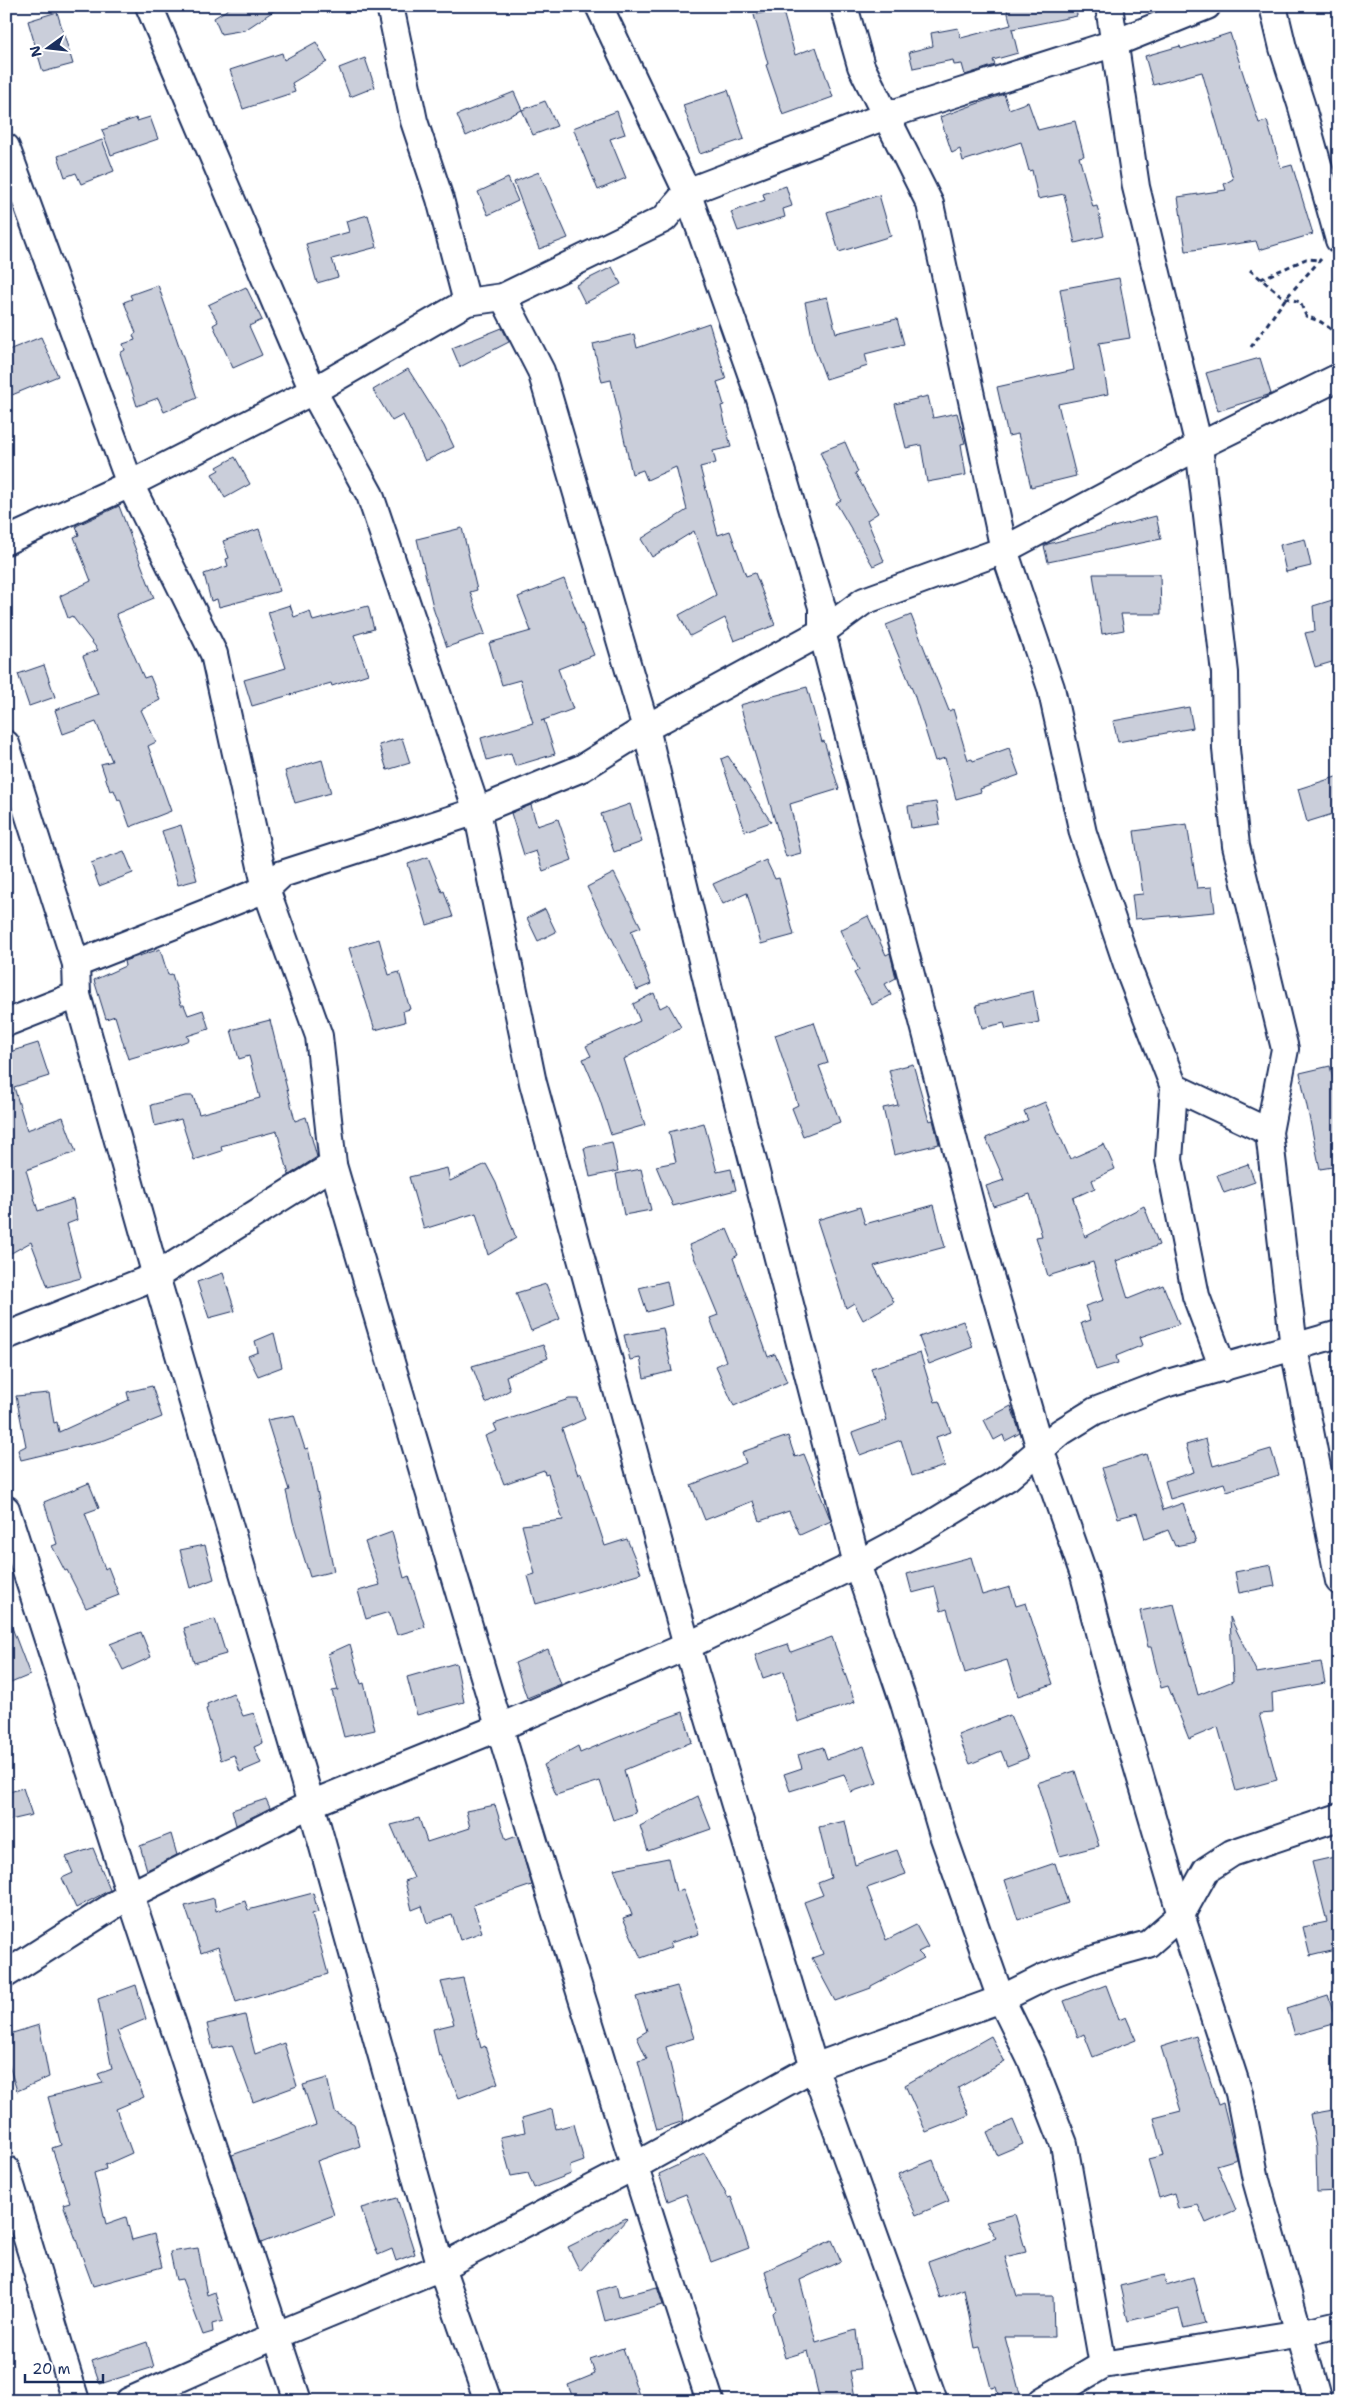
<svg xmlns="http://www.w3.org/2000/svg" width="1345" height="2407" viewBox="0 0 1345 2407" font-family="'Shantell Sans',sans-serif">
  <rect width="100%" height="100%" fill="#fff"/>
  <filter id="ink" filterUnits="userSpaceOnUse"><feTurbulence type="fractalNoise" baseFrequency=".02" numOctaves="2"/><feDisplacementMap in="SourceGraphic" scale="10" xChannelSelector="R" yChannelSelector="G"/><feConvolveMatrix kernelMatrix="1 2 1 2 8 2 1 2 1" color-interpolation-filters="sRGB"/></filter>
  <g filter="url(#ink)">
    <g fill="#caceda" stroke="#1b2f5e">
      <polygon points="233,6 281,6 245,30 221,34 214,18"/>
      <polygon points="1006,6 1076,6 1077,16 1012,29 1018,53 993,60 995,65 965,75 962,64 954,65 953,60 913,68 909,52 933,46 931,33 958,28 961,38 1011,25"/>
      <polygon points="782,8 795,55 816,47 833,97 783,115 766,65 768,64 754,15"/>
      <polygon points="57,12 73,64 43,72 28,21"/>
      <polygon points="1230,33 1259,123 1267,121 1281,168 1292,165 1313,234 1259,250 1256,241 1186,251 1178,197 1226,190 1224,184 1233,179 1202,72 1153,85 1145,56 1180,46 1181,49"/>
      <polygon points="316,42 327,62 292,83 295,92 243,109 230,70 282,53 284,60"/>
      <polygon points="365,58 375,87 350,97 339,68"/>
      <polygon points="728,90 744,139 700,154 683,105"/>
      <polygon points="514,92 522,110 466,136 457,115"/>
      <polygon points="1004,94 1009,109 1028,102 1038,130 1075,121 1084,156 1079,157 1093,207 1097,206 1104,236 1075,243 1064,194 1038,199 1032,170 1029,171 1021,142 963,161 960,149 952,153 940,117"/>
      <polygon points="545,101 557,126 533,135 522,110"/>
      <polygon points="617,111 625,134 610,139 626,178 598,190 573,128"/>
      <polygon points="150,117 158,139 111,155 102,130 136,118 137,121"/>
      <polygon points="102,140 114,171 81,184 76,173 65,177 58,156"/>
      <polygon points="539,172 568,238 539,249 514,182"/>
      <polygon points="508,178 518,201 488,215 478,192"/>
      <polygon points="786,186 792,206 783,209 785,217 738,231 731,212 765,200 763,194"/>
      <polygon points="879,195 891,236 839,252 827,212"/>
      <polygon points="368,215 377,247 332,259 338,277 317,283 306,244 349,232 346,221"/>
      <polygon points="612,267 621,284 585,303 576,285"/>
      <polygon points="1119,278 1130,338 1099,343 1108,394 1058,404 1076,476 1031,487 1018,434 1008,436 997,387 1074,370 1060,289"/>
      <polygon points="158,285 197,398 164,412 158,398 137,406 120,353 125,350 123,344 135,340 133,335 136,333 124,302 132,299 130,295"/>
      <polygon points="246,287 262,320 249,326 262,355 233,368 213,325 218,322 208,305"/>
      <polygon points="827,297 836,333 897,319 904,344 865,354 868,366 826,379 814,347 805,302"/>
      <polygon points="709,323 726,379 717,382 724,405 721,406 731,447 713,451 716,463 700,467 718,535 730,531 746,576 755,573 775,625 734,641 725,618 690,636 679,615 716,595 694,531 652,557 641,539 687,510 676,467 647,480 643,470 632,474 611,380 602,382 593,344 634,334 637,348"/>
      <polygon points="502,328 509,342 460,367 452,348"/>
      <polygon points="41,337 58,376 12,395 6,382 6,351"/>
      <polygon points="1260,358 1271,394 1218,411 1206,373"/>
      <polygon points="408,369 444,426 454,447 425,461 403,415 392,421 373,390"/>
      <polygon points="928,396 933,418 957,413 965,443 961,444 966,475 927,482 921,445 906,448 895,404"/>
      <polygon points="845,442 858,472 855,473 878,513 867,520 884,561 873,566 836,503 841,500 820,452"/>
      <polygon points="235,457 250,484 225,498 212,474 219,470 217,467"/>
      <polygon points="119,506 154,598 116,614 144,678 150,676 160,700 141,710 156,742 148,746 171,811 130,827 120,799 118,800 114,790 110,791 101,764 112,761 96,722 63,734 55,710 98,694 83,656 98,650 72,616 68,618 60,596 91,581 74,537 79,535 76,526"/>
      <polygon points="1156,516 1161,539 1048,562 1044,546 1048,544"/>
      <polygon points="462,528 477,590 470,592 485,634 447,647 434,611 417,539"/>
      <polygon points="259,529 280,591 219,607 217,599 211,601 204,574 228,566 226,559 229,558 223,541"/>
      <polygon points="1305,539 1311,566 1286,572 1280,545"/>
      <polygon points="1093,574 1160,574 1161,614 1121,614 1124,630 1102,634"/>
      <polygon points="564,579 594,655 558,669 573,709 541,721 544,720 555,754 515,766 511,753 487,760 481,738 533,723 520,680 502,685 489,643 531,631 518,597"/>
      <polygon points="1339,598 1339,660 1315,667 1305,633 1315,631 1313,606"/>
      <polygon points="290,605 294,617 310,611 313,621 368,606 374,629 354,635 368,674 332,686 331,683 252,706 244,680 286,668 268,612"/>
      <polygon points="911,615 949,711 953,709 968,760 972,759 973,761 1009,748 1019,775 980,789 981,792 956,799 945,758 935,761 914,694 886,625"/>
      <polygon points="44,665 55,697 29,706 18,674"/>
      <polygon points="807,687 822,742 824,741 839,789 790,804 801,853 786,857 740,705"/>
      <polygon points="1189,707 1193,728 1118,742 1113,721"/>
      <polygon points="402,738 410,763 387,770 379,745"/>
      <polygon points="728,756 771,822 745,831 721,759"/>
      <polygon points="322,760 331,793 295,803 285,771"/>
      <polygon points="1339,776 1339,812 1307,822 1298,789"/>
      <polygon points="936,802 940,824 911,828 908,806"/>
      <polygon points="630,804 642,842 614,852 601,814"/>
      <polygon points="531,805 537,826 558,819 572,860 543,871 536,851 524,855 511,813"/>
      <polygon points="1187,824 1197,888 1212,887 1215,912 1135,919 1132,895 1143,894 1134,831"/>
      <polygon points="181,825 197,880 178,885 162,831"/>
      <polygon points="124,851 133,873 99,886 91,863"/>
      <polygon points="428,857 442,892 444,891 453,917 427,925 408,864"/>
      <polygon points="766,860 775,879 779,878 794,935 761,944 747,893 723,904 713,884"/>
      <polygon points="614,873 641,927 631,931 651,984 637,990 587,887"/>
      <polygon points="545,909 556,932 538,941 527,918"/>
      <polygon points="868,916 886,955 890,953 896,978 885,984 891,995 872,1005 854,973 859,970 840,930"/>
      <polygon points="379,939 389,975 399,972 410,1009 403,1011 405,1022 375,1030 349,948"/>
      <polygon points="160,949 168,975 172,974 181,1005 184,1005 188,1015 203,1010 209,1029 187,1036 189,1040 179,1044 128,1059 115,1016 106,1019 94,980 125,966 124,961"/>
      <polygon points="1033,991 1039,1022 1006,1029 1004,1023 982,1028 976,1005"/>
      <polygon points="654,993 660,1008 668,1004 681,1027 624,1059 645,1125 611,1135 598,1094 583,1059 591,1056 586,1046 640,1021 633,1004"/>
      <polygon points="270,1020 295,1121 306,1117 317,1157 289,1175 277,1131 221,1146 222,1151 194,1160 181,1119 155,1126 151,1105 185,1096 193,1096 199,1114 260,1098 249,1056 239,1059 231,1030"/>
      <polygon points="814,1022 828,1063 819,1066 840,1122 803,1136 792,1108 798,1105 775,1035"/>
      <polygon points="38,1043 49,1076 14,1087 27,1130 63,1117 76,1152 26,1170 38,1211 73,1199 77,1220 67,1224 81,1278 48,1287 31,1242 6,1256 6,1053"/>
      <polygon points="913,1064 929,1121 933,1120 939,1144 894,1155 883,1108 898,1105 889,1070"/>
      <polygon points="1330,1066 1339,1103 1339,1166 1320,1169 1300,1073"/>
      <polygon points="1045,1102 1070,1159 1104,1144 1115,1169 1092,1180 1095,1188 1073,1198 1085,1237 1144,1206 1159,1245 1116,1261 1128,1299 1163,1285 1179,1324 1140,1337 1143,1345 1116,1356 1118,1363 1096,1370 1081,1323 1090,1320 1085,1306 1104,1300 1093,1262 1048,1276 1036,1237 1042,1236 1030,1194 993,1206 986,1186 1004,1180 986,1138 1028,1120 1024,1111"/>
      <polygon points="704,1123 717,1172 731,1169 736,1190 673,1206 656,1166 676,1162 669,1132"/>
      <polygon points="612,1142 618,1171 590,1177 584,1148"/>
      <polygon points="486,1164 496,1183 516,1238 488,1255 476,1213 424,1229 409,1177 447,1168 450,1181"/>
      <polygon points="1248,1164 1255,1182 1224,1193 1217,1175"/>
      <polygon points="641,1169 651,1210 624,1215 616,1174"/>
      <polygon points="934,1205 945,1247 874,1266 894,1302 863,1320 854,1303 846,1308 817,1220 860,1207 865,1224"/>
      <polygon points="727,1229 738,1255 733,1258 768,1357 775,1354 787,1382 734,1406 716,1366 726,1361 710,1318 718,1315 689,1245"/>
      <polygon points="223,1273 235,1311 209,1318 197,1282"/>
      <polygon points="667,1281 672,1305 647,1312 639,1288"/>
      <polygon points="546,1284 560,1319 531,1331 516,1293"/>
      <polygon points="963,1321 973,1347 929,1364 919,1337"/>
      <polygon points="663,1328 672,1371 644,1378 640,1358 630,1360 624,1335"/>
      <polygon points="274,1333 282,1367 258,1376 248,1356 258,1352 255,1341"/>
      <polygon points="543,1345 548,1358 506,1376 510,1390 486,1403 472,1366"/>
      <polygon points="920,1353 935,1402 939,1401 951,1432 936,1437 945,1466 912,1476 901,1440 860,1455 852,1433 887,1420 871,1368"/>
      <polygon points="152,1386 162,1417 105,1440 21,1460 18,1450 26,1446 16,1396 49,1393 54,1423 57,1422 59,1432 129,1400 127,1392"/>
      <polygon points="569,1399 578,1399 585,1419 562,1429 578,1475 581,1473 605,1546 627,1539 641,1573 536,1604 528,1576 535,1574 522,1525 563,1520 548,1474 545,1475 544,1470 504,1484 485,1436 497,1431 494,1424"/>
      <polygon points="1011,1406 1020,1433 1005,1441 1003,1435 994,1440 984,1420"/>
      <polygon points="294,1415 305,1449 308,1448 334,1571 310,1577 293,1522 286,1491 289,1490 267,1420"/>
      <polygon points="788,1436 795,1457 804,1454 831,1521 800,1535 789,1511 760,1521 753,1501 705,1520 691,1485 746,1463 742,1452"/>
      <polygon points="1206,1439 1213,1466 1271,1449 1279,1475 1227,1491 1224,1483 1170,1499 1165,1481 1194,1472 1186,1445"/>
      <polygon points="1146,1454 1163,1510 1183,1503 1196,1542 1175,1546 1168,1530 1145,1539 1137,1513 1118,1518 1102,1468"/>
      <polygon points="89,1483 99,1508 85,1513 105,1569 108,1567 119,1595 86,1608 67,1570 65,1571 52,1546 57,1544 44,1502"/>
      <polygon points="392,1532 404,1578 409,1576 425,1627 397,1635 389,1612 366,1619 358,1591 380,1585 365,1542"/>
      <polygon points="205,1545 214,1579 190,1588 180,1550"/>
      <polygon points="971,1557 982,1595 1010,1587 1016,1606 1026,1603 1053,1684 1018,1696 1007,1660 965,1673 947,1609 941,1611 935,1587 912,1593 907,1574"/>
      <polygon points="1271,1565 1275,1586 1239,1593 1235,1572"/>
      <polygon points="1174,1604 1198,1695 1233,1681 1230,1617 1257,1673 1321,1662 1325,1683 1272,1693 1273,1713 1259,1714 1277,1780 1236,1791 1218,1727 1189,1739 1168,1686 1161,1688 1151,1647 1148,1647 1140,1611"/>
      <polygon points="8,1617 30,1675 6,1685 6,1618"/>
      <polygon points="215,1619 226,1654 194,1663 184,1628"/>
      <polygon points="141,1632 151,1657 123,1670 110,1644"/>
      <polygon points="832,1637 855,1702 798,1722 784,1671 763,1678 755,1655 788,1644 791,1652"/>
      <polygon points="350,1644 361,1684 364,1683 375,1730 344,1737 332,1691 338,1690 328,1654"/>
      <polygon points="548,1649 561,1684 527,1698 515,1663"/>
      <polygon points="456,1663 464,1702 417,1715 407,1677"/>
      <polygon points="233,1693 243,1716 254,1713 263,1743 254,1747 261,1763 240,1772 234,1755 221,1760 206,1709 208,1708 207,1704"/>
      <polygon points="683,1712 692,1742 624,1770 636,1813 613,1820 600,1781 556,1795 544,1765 578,1746 580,1753 647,1725"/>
      <polygon points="1010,1715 1028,1758 1007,1766 1001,1751 970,1764 958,1735"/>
      <polygon points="864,1746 877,1783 851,1792 844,1774 790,1791 784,1774 802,1768 798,1755 823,1747 827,1759"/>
      <polygon points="1075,1771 1099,1846 1060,1856 1037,1783"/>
      <polygon points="23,1788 32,1815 6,1821 6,1793"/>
      <polygon points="698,1796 711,1829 648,1851 640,1826"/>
      <polygon points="266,1799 270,1808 236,1825 232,1810"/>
      <polygon points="495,1805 506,1840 517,1836 532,1885 473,1905 482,1932 460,1940 452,1915 427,1923 422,1906 412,1910 405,1881 414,1878 391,1825 419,1818 427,1842 470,1828 466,1811"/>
      <polygon points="845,1821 855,1865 897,1850 906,1874 867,1888 886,1940 916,1925 928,1947 918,1952 924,1958 871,1986 871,1988 835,2001 812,1958 823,1954 804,1902 823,1895 818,1883 831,1878 819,1827"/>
      <polygon points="171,1834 177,1855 147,1870 140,1846"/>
      <polygon points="93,1848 110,1890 76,1908 62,1878 73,1873 66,1857"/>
      <polygon points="1339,1856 1339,1949 1310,1956 1303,1927 1327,1922 1312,1862"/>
      <polygon points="668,1858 676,1892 683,1889 699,1934 670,1943 672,1947 641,1958 623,1918 632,1915 614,1869"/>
      <polygon points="1055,1863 1068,1903 1018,1920 1005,1880"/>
      <polygon points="313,1893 318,1912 312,1914 328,1974 236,2002 218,1947 201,1953 185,1906 214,1898 216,1911 245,1901 248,1910"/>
      <polygon points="463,1978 481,2048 485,2046 498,2083 459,2098 441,2055 439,2056 433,2029 454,2024 441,1982"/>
      <polygon points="136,1985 146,2019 117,2031 144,2097 116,2109 132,2153 105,2165 106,2169 94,2173 106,2224 126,2217 132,2240 154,2234 162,2267 93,2286 63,2204 70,2202 52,2148 61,2145 48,2097 103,2083 98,2074 112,2069 98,1999"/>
      <polygon points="1106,1985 1119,2020 1126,2017 1136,2040 1093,2057 1084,2034 1078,2037 1064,2001"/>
      <polygon points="677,1986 694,2038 666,2047 684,2121 657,2130 638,2061 647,2059 637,2037 647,2031 636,1997"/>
      <polygon points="1328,1995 1337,2023 1295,2035 1287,2008"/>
      <polygon points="245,2015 255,2054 284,2043 297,2086 253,2102 232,2045 213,2049 207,2024"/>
      <polygon points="39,2025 49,2077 17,2091 6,2056 6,2035"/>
      <polygon points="991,2036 1005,2062 958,2088 969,2115 926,2132 905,2085"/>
      <polygon points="1196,2036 1218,2105 1223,2103 1237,2159 1217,2165 1236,2210 1206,2223 1198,2205 1178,2209 1174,2193 1159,2198 1148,2159 1164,2155 1154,2118 1181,2111 1161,2047"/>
      <polygon points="327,2078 335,2112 354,2124 360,2146 317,2161 334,2215 261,2243 232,2155 316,2125 303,2085"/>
      <polygon points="552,2109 556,2129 574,2124 584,2161 570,2166 571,2174 534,2188 528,2173 511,2176 500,2137 525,2132 522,2118"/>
      <polygon points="1339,2109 1339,2191 1317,2192 1316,2148 1310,2114"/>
      <polygon points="1013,2120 1023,2144 997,2155 987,2132"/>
      <polygon points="704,2153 728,2198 731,2197 749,2248 711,2262 686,2194 668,2201 659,2174"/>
      <polygon points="933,2160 949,2201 916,2215 898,2174"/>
      <polygon points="397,2198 415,2254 396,2261 392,2249 378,2255 361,2208"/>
      <polygon points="1015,2214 1026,2252 1005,2257 1017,2296 1053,2296 1054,2337 1005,2337 1021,2398 1000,2401 996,2387 991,2388 980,2347 975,2348 964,2289 940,2298 928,2262 996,2238 986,2222"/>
      <polygon points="626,2218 627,2219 580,2271 568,2247"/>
      <polygon points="832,2240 841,2261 800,2280 816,2342 856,2330 860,2370 850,2371 855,2397 837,2401 820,2401 808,2351 785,2358 772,2313 776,2309 765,2271"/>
      <polygon points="198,2248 207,2295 215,2292 223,2321 212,2324 213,2332 203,2335 182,2279 176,2280 170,2252"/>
      <polygon points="1164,2275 1166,2285 1193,2277 1205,2324 1184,2329 1179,2309 1128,2321 1120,2286"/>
      <polygon points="616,2285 619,2297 657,2287 663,2305 605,2321 597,2291"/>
      <polygon points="147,2342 154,2367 100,2384 92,2361"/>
      <polygon points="623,2348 641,2401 574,2401 568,2385 595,2374 590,2359"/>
    </g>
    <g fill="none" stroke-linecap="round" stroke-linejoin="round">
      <defs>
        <g id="minor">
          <polyline points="149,6 313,391 370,495 477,811 533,1083 687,1646 814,2067 934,2401"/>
          <polyline points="390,6 414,121 440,199 467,302"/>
          <polyline points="599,6 687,192 760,399 822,607 822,632 980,1241 1040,1449 1084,1575 1110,1674 1181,1915 1239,2093 1256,2180 1318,2401"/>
          <polyline points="844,6 861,66 930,204 1004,550 1051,688 1083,833 1131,976 1174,1087 1269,1132"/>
          <polyline points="1109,6 1136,187 1199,446 1225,673 1226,749 1236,846 1285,1049 1269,1132 1294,1348 1339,1581"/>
          <polyline points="1273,6 1283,48 1301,104 1339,240"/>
          <polyline points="6,147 130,484 214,654 266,889 319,1036 333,1165"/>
          <polyline points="503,297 541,371 646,728 713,1006 857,1564 904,1703 943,1835 1001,1999 1032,2062 1064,2144 1103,2365"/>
          <polyline points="6,541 130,484 313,391 467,302 503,297 664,219 687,192 888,115 1115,43 1207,6"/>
          <polyline points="6,744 76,964 77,995 156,1276 311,1804 441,2267 488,2401"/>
          <polyline points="76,964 266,889 282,874 477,811 582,768 646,728 822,632 864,601 1004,550 1199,446 1339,377"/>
          <polyline points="6,1023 77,995"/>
          <polyline points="1174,1087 1169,1160 1196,1296 1223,1368"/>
          <path d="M6 1336 156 1276 333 1165C454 1578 576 1992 710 2401"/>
          <polyline points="6,1509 130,1895 298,2401"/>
          <polyline points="6,1974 130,1895 311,1804 498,1728 687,1646 857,1564 928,1526 1007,1478 1061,1432 1095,1411 1168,1383 1339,1334"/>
          <polyline points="6,2169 76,2401"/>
          <polyline points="129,2401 277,2335 441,2267 633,2167 814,2067 1001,1999 1045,1977 1097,1958 1148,1944 1181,1915 1206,1870 1232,1853 1339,1817"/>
          <polyline points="1042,2401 1103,2365 1301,2333 1339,2324"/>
        </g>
      </defs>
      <use href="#minor" stroke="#1b2f5e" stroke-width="30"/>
      <g stroke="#1b2f5e" stroke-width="3" stroke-dasharray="5 4" stroke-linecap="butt">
        <polyline points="1250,270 1283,297 1300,302 1306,316 1321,322 1339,335"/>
        <polyline points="1261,279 1306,259 1319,260"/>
        <polyline points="1251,347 1286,298 1321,259"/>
      </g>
      <use href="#minor" stroke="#fff" stroke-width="26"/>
    </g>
  </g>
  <rect width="1345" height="2407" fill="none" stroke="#fff" stroke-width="25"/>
  <rect x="12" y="12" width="1320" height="2382" fill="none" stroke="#1b2f5e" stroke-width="2" filter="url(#ink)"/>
  <g transform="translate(48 48) rotate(255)" stroke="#ffffff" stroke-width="4" paint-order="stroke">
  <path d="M0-4L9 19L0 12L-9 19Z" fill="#1b2f5e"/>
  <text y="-8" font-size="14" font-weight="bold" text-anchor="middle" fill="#1b2f5e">N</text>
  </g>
  <path d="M25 2374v8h78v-8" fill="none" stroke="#1b2f5e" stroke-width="2.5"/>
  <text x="32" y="2374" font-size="15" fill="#1b2f5e" stroke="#ffffff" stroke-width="4" paint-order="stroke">20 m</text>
</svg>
